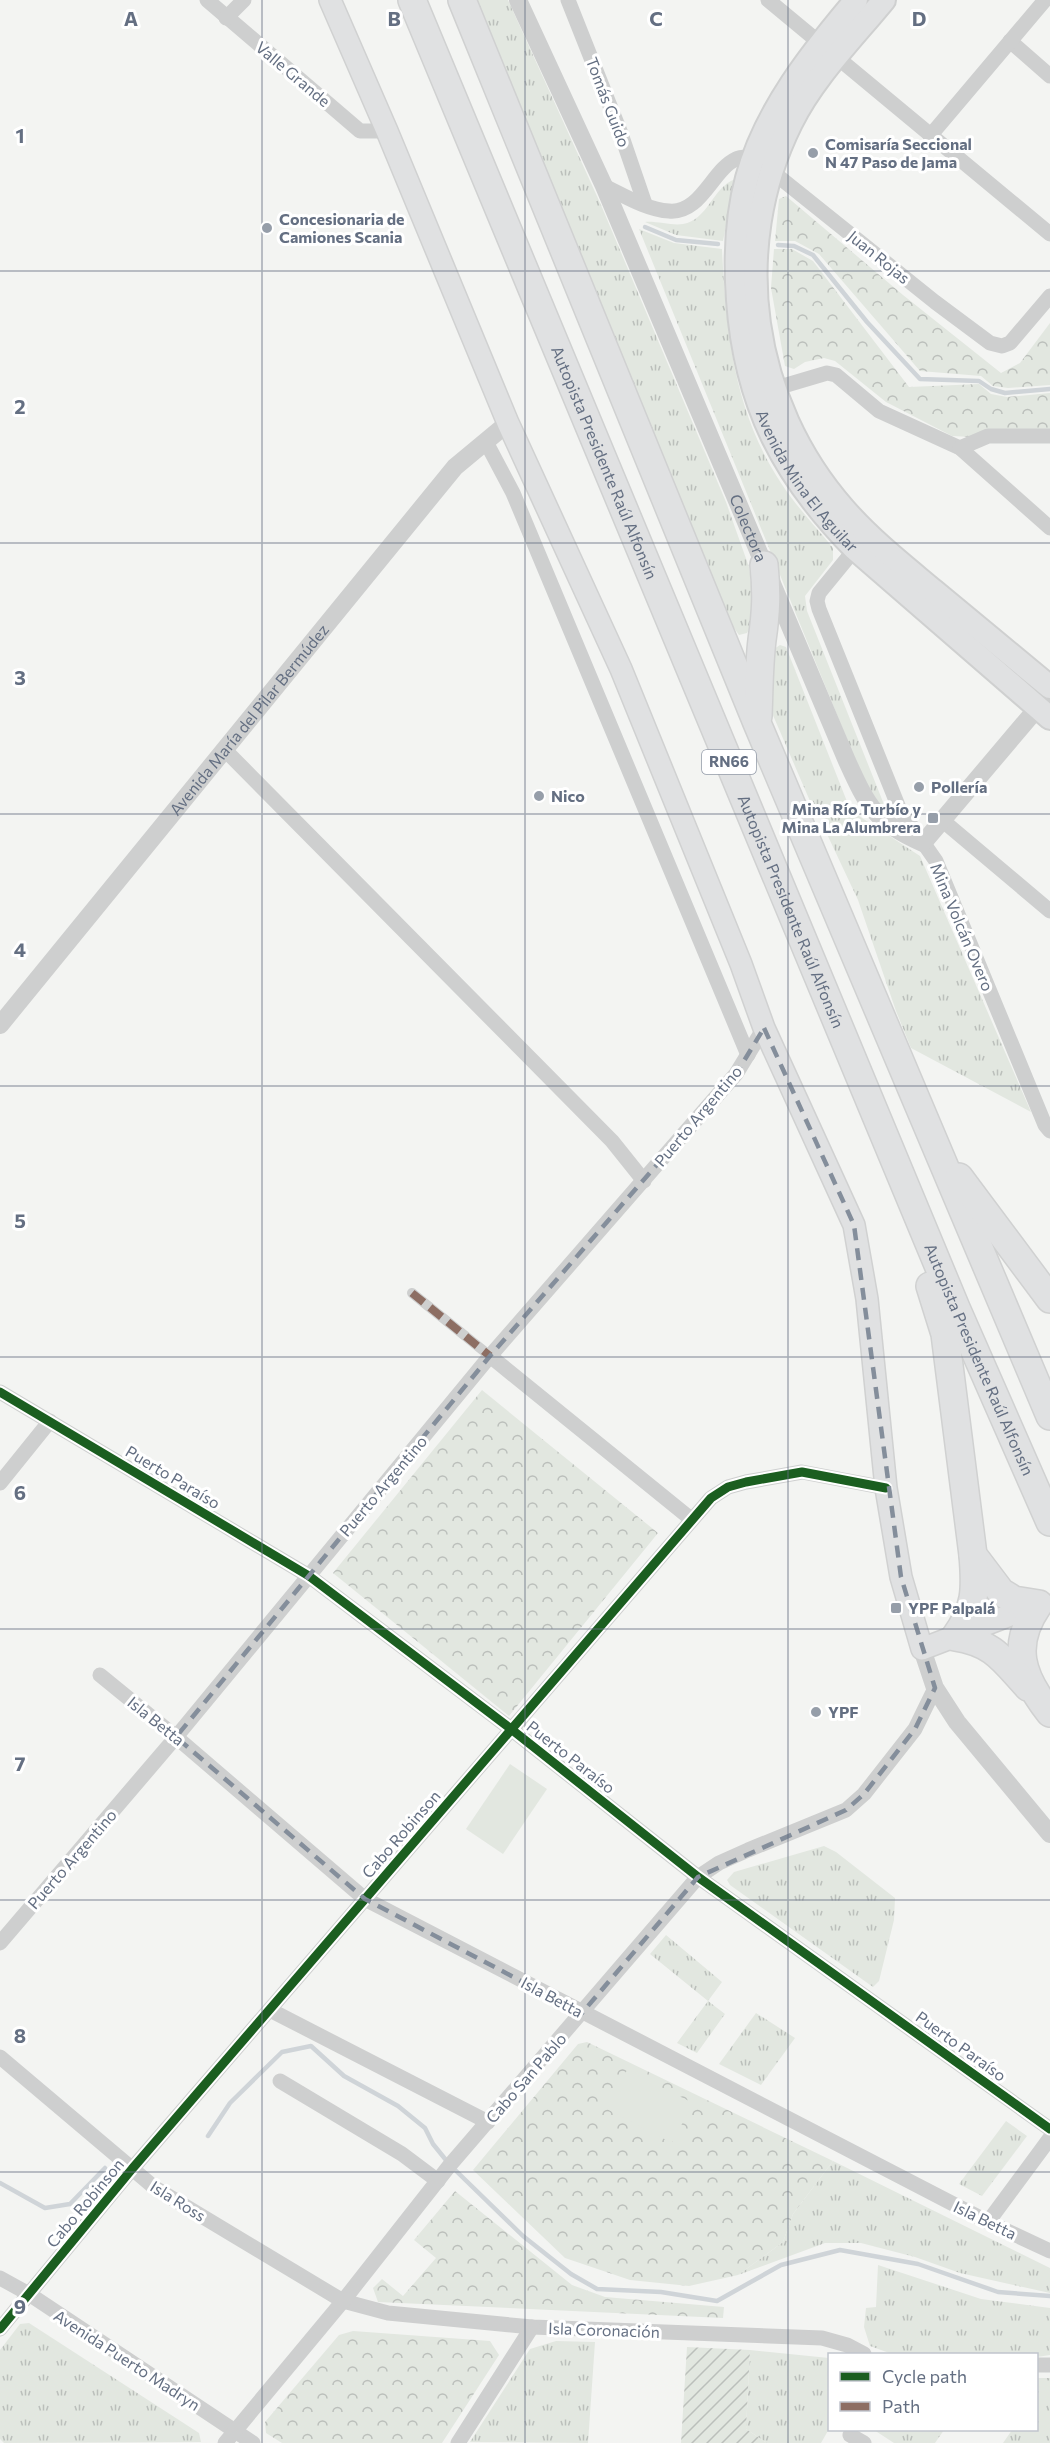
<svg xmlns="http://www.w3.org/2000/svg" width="1050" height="2443" viewBox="0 0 1050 2443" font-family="Commissioner,sans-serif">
  <defs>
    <pattern id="grass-tufts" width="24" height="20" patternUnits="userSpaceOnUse" patternTransform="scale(1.5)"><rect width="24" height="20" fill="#e2e7e0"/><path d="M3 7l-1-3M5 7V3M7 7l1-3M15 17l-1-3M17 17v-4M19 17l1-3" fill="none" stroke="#bbbfbb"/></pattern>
    <pattern id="forest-crowns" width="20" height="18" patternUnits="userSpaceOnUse" patternTransform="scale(1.5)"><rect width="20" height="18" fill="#e2e7e0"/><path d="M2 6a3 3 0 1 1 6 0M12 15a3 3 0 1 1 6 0" fill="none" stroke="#bbbfbb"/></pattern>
    <pattern id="garden-furrows" width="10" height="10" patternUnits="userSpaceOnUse" patternTransform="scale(1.5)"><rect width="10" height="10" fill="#e2e7e0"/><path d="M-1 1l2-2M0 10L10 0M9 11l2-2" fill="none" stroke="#bbbfbb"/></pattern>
  </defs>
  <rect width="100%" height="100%" fill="#f3f4f2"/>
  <g fill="url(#grass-tufts)">
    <polygon points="470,0 508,0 601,205 726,502 749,567 754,605 752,624 747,633 739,635 731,624"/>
    <path d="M735 179 723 241 676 235 645 222C657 221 673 226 683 224 708 220 712 188 735 179Z"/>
    <path d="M639 229 674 243 722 249C726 332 734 412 781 483 796 506 816 527 833 548V560L805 596 807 611 889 817 864 781Z"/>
    <polygon points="780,645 786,647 848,804 859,816 920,856 1031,1112 911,1048 896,1011 858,900 826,832 829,820 816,815 769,706 774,649"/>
    <polygon points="824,1846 836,1852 895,1898 894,1920 879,1981 873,1987 730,1885 727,1880 734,1872"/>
    <polygon points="666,1935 722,1982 708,2001 725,2014 697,2053 677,2043 708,2001 650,1954"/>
    <polygon points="756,2013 795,2038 761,2085 719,2064"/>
    <polygon points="1006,2121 1027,2136 982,2196 959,2184"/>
    <polygon points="833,2161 1050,2268 1050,2293 960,2273 915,2257 861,2243 825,2243 738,2275 783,2242 793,2214"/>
    <polygon points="878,2265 981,2299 1050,2308 1050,2355 1037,2357 1036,2354 892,2354 870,2346 864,2327 866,2308 876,2307"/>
    <polygon points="29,2323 199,2433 201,2442 4,2443 0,2439 0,2350 20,2324"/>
    <polygon points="556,2341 595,2342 588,2443 470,2442 530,2349"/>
    <polygon points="750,2350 829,2358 829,2429 821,2443 767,2443 746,2429"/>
    <polygon points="1037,2378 1050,2378 1050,2443 1003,2443 1012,2430 1036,2430"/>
    <polygon points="874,2430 944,2430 935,2443 894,2443"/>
  </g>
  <g fill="url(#forest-crowns)">
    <polygon points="786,196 903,295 1001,373 1020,363 1050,323 1050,385 1008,388 993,386 981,376 920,371 819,254 795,241 775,241 779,199"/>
    <polygon points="774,249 792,249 813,261 909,387 979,384 991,394 1007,397 1050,393 1050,429 972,437 952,436 886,402 835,361 824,358 805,362 794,369 785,366 771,288"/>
    <polygon points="482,1390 658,1533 509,1716 333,1573"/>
    <polygon points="587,2042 833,2161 793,2214 783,2242 738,2275 689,2286 630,2280 565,2258 473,2170 578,2044"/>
    <polygon points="455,2191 572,2285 605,2297 724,2307 723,2318 378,2302 373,2288 382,2279 403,2296 436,2258 414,2240"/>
    <polygon points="353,2331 490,2341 499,2355 442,2443 282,2443 266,2433 265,2422 339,2335"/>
  </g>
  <polygon fill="url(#garden-furrows)" points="687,2347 750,2350 746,2429 767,2443 681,2443"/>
  <g fill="#e2e7e0">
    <polygon points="510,1764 547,1789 503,1854 466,1829"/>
    <polygon points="627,2070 693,2103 672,2143 607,2109"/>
  </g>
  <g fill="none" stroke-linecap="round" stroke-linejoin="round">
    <g stroke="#cfd4d8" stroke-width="4.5">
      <polyline points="645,227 676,240 718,244"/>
      <polyline points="778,245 794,246 813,255 867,322 920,379 979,381 991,389 1005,393 1050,389"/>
      <polyline points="208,2136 230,2103 282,2052 311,2046 344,2076 398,2106 425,2128 433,2144 450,2165 523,2236 571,2274 597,2289 661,2292 717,2301 781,2265 840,2250 918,2264 998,2292 1050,2296"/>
      <polyline points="0,2183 45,2208 70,2204 105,2168"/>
    </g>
    <defs>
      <polyline id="secondary" points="330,0 387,131 508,423 621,669 741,964 764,1028 854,1225 867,1299 886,1488 901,1577 922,1649 1039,1604"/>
      <g id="primary">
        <path id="s3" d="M856 0C812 52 765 111 747 178 736 218 735 258 738 300 745 403 783 476 855 549L1050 718"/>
        <path d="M884 0C852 39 814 77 791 123 728 250 751 403 844 509 871 540 903 565 934 591 973 623 1011 655 1050 687"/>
      </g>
      <g id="motorway">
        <path id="s4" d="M412 0 956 1308 1050 1522"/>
        <polyline points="462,0 757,723 1050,1416"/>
        <path d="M758 716C759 691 759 665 762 640 766 613 767 593 764 565"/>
        <polyline points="959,1177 1050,1299"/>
        <path d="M930 1286 945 1334 973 1555 1001 1592 1014 1600 1039 1604C1010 1645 1021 1676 1050 1713"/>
        <path d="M973 1555C976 1590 976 1608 955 1637 994 1643 1003 1660 1028 1687"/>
      </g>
    </defs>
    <use href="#secondary" stroke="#d0d1d1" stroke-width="24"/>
    <use href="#primary" stroke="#cfd0d0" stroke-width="26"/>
    <use href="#motorway" stroke="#d0d1d1" stroke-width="30"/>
    <polyline stroke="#cecfcf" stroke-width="10" points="412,1293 490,1356"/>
    <g stroke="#cecfcf" stroke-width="15">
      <polyline points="207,0 360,131 387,131"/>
      <polyline points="568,0 620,131 645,204"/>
      <polyline points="768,0 1050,234"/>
      <polyline points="226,18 244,0"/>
      <polyline points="1010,41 1050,76"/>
      <polyline points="930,136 1045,0"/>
      <path d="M604 186C623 195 647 210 669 211 701 214 712 170 736 159 741 156 748 157 754 157L935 302 990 343 1002 346 1010 343 1050 296"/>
      <polyline points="773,389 827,373 836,375 879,411 960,448 1050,528"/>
      <polyline points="486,442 513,493 748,1055"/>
      <polyline points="960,448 988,436 1050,436"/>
      <polyline points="855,549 819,593 817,601 819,609 899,808 936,861 1045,1125 1050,1131"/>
      <polyline points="225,750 612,1141 644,1181"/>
      <polyline points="942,820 1050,911"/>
      <polyline points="490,1356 691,1519"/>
      <polyline points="0,1392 309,1576 511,1729 698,1877 1050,2129"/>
      <polyline points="0,1483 50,1421"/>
      <polyline points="100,1675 176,1737 365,1899 988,2222 1050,2251"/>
      <polyline points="0,1943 176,1737 490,1356 736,1074 764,1028"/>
      <polyline points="270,2010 488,2122"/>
      <polyline points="0,2057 155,2188 343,2301 388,2313 532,2327 822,2338 847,2345 864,2354"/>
      <polyline points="280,2081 402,2154 438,2181"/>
      <polyline points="988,2222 1050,2138"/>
      <polyline points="0,2278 29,2294 253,2443"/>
      <polyline points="0,2329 132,2169 711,1498 728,1487 746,1482 802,1472 886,1488"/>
      <polyline points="1036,2365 1050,2365"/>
      <polyline points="850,2435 864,2443"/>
      <polyline points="225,2443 343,2301 450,2165 698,1877 719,1863 748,1850 846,1810 864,1794 915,1729 935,1688"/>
      <polyline points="458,2443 532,2327"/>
    </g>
    <g stroke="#cecfcf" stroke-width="18">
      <path id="s1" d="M518 0 604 186 847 761C868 807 875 822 923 843L1050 693"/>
      <path id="s2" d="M0 1025 455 467 508 423"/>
      <polyline points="922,1649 935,1688 957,1722 1050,1834"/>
    </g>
    <use href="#secondary" stroke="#e0e1e2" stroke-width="21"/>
    <use href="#primary" stroke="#e0e1e2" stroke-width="22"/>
    <use href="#motorway" stroke="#e0e1e2" stroke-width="27"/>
    <polyline stroke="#8d6e63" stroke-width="8" stroke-dasharray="15 8" stroke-linecap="butt" points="412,1293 490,1356"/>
    <defs>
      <g id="cycleway">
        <polyline points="0,1392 309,1576 511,1729 698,1877 1050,2129"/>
        <polyline points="0,2329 132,2169 711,1498 728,1487 746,1482 802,1472 886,1488"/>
      </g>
    </defs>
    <use href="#cycleway" stroke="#fff" stroke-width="13"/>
    <use href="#cycleway" stroke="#1b5e20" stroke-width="9"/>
  </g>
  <path fill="none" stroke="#848e9b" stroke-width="4.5" stroke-dasharray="12 8" stroke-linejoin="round" d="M764 1028 854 1225 901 1577 935 1688 915 1729 864 1794 846 1810 698 1877 582 2013 365 1899 176 1737 490 1356 736 1074Z"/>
  <path fill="none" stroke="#646f82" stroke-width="1.5" stroke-opacity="0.55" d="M262 0V2443M525 0V2443M788 0V2443M0 271H1050M0 543H1050M0 814H1050M0 1086H1050M0 1357H1050M0 1629H1050M0 1900H1050M0 2172H1050"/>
  <g fill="#969ea9" stroke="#fff" stroke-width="2">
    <circle cx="813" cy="153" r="6"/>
    <circle cx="267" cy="228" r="6"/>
    <circle cx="919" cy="787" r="6"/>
    <circle cx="539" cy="796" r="6"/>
    <rect x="927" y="812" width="12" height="12" rx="3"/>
    <rect x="890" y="1602" width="12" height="12" rx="3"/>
    <circle cx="816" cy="1712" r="6"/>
  </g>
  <g text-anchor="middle" stroke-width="6" stroke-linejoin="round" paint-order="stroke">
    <rect fill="#fff" stroke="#929aa8" stroke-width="1.5" x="702" y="750" width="54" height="24" rx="4.5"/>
    <g font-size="15" font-weight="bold" fill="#646f82">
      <text x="729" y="767">RN66</text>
    </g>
    <g font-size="16" fill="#646f82" stroke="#fff">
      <text transform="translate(293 74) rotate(40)" y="6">Valle Grande</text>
      <text transform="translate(608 102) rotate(69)" y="6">Tomás Guido</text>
      <text transform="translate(879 257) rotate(39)" y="6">Juan Rojas</text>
      <text dy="6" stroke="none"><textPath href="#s4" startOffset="501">Autopista Presidente Raúl Alfonsín</textPath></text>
      <text dy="6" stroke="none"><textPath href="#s3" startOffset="531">Avenida Mina El Aguilar</textPath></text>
      <text dy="6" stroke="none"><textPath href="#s1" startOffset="576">Colectora</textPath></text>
      <text dy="6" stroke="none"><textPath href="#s2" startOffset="394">Avenida María del Pilar Bermúdez</textPath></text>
      <text dy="6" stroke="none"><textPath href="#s4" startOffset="987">Autopista Presidente Raúl Alfonsín</textPath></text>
      <text transform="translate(962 927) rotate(67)" y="6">Mina Volcán Overo</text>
      <text transform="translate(698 1116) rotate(-50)" y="6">Puerto Argentino</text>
      <text dy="6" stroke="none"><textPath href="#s4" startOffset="1473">Autopista Presidente Raúl Alfonsín</textPath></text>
      <text transform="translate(173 1477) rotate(31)" y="6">Puerto Paraíso</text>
      <text transform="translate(383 1486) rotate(-50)" y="6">Puerto Argentino</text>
      <text transform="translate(156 1721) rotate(39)" y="6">Isla Betta</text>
      <text transform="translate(571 1757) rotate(38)" y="6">Puerto Paraíso</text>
      <text transform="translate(401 1834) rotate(-49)" y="6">Cabo Robinson</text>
      <text transform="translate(72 1859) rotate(-49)" y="6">Puerto Argentino</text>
      <text transform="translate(552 1997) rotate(28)" y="6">Isla Betta</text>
      <text transform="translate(961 2046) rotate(36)" y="6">Puerto Paraíso</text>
      <text transform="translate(526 2078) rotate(-49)" y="6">Cabo San Pablo</text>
      <text transform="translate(178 2201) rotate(32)" y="6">Isla Ross</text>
      <text transform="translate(85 2203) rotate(-50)" y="6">Cabo Robinson</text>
      <text transform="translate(985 2220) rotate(26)" y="6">Isla Betta</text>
      <text transform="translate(604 2330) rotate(2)" y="6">Isla Coronación</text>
      <text transform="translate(127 2360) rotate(33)" y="6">Avenida Puerto Madryn</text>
    </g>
    <g font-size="16" font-weight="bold" fill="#646f82" stroke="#fff" text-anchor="start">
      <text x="825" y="150">Comisaría Seccional<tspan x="825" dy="18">N 47 Paso de Jama</tspan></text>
      <text x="279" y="225">Concesionaria de<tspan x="279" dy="18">Camiones Scania</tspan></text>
      <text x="931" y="793">Pollería</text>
      <text x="551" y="802">Nico</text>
      <text x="921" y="815" text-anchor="end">Mina Río Turbío y<tspan x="921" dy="18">Mina La Alumbrera</tspan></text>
      <text x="908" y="1614">YPF Palpalá</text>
      <text x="828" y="1718">YPF</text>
    </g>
  </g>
  <g font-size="20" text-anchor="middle" font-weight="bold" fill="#646f82" stroke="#fff" stroke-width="6" stroke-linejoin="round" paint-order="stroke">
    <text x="131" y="26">A</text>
    <text x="394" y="26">B</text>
    <text x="656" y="26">C</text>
    <text x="919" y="26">D</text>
    <text x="20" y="143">1</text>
    <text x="20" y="414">2</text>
    <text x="20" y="685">3</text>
    <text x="20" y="957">4</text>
    <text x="20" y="1228">5</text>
    <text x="20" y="1500">6</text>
    <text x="20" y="1771">7</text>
    <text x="20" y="2043">8</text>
    <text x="20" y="2314">9</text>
  </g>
  <rect x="828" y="2353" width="210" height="78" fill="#ffffff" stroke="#c1c5cd" stroke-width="1.5"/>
  <rect x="840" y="2372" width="30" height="9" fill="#1b5e20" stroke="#c1c5cd" stroke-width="1.5"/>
  <text x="882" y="2383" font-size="18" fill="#646f82">Cycle path</text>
  <rect x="840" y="2402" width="30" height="9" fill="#8d6e63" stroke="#c1c5cd" stroke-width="1.5"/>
  <text x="882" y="2413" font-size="18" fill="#646f82">Path</text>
</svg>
